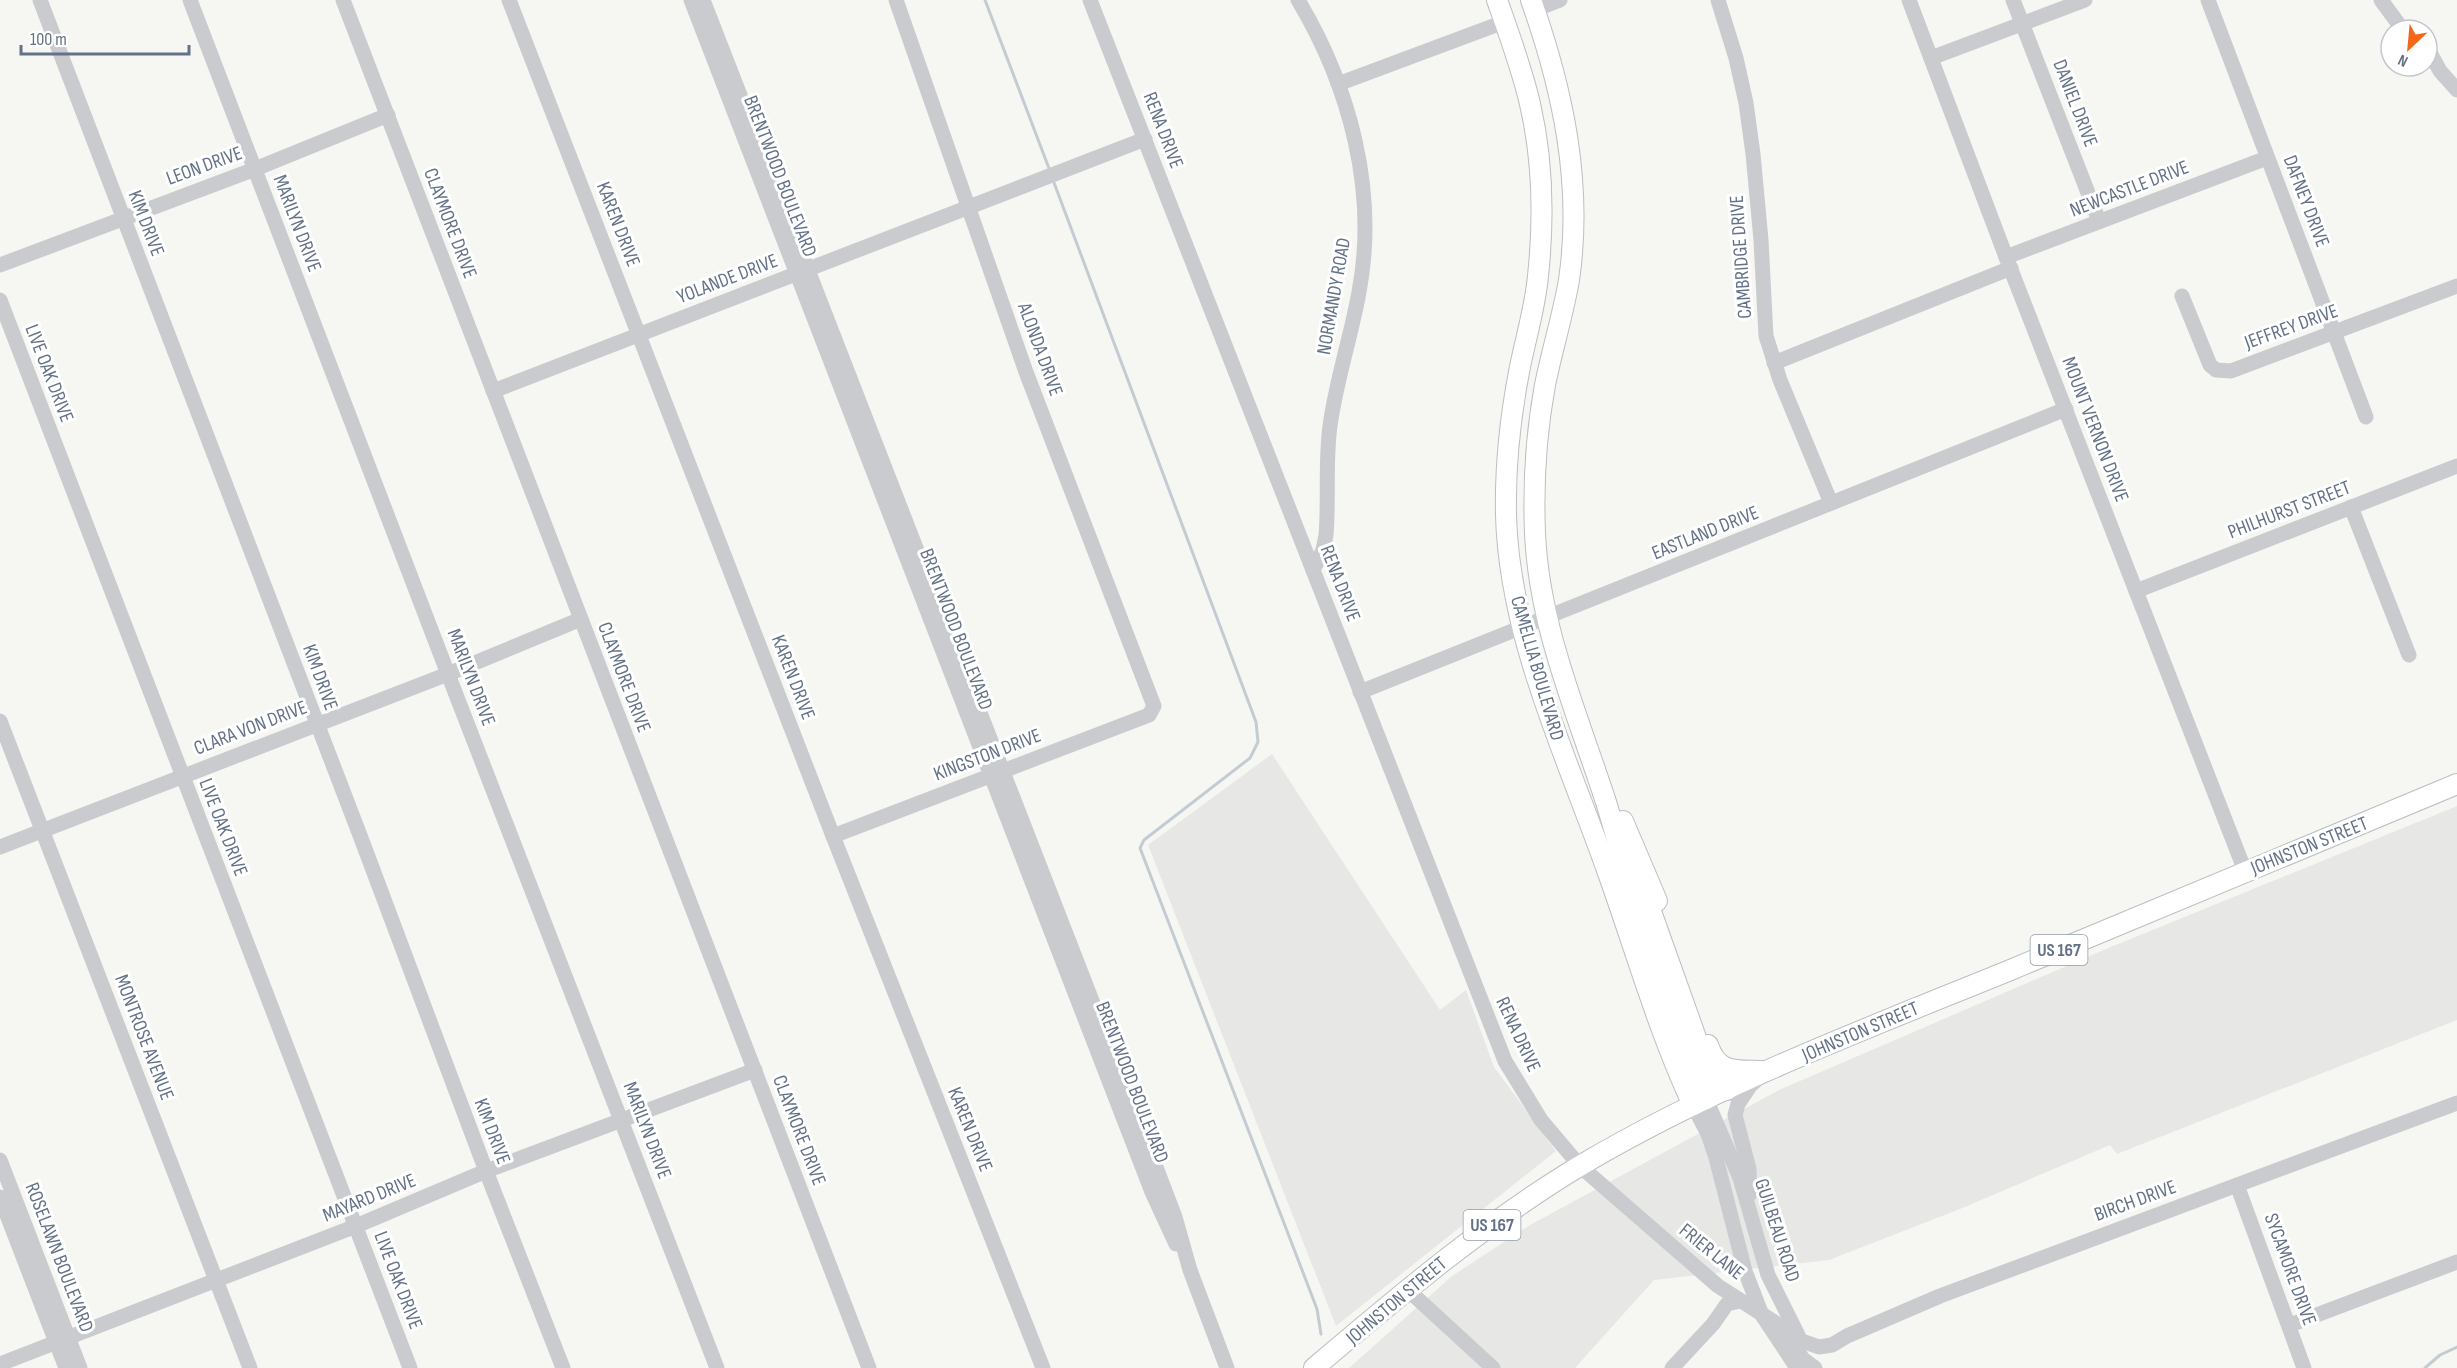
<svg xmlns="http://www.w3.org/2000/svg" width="2457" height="1368" viewBox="0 0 2457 1368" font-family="'Sofia Sans Condensed',sans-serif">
  <rect width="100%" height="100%" fill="#f6f7f3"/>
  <g fill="#e7e8e6">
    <polygon points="1272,754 1440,1010 1466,990 1494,1067 1556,1151 1336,1326 1148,845"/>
    <polygon points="2457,806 2457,1020 2117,1154 2110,1145 1960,1209 1829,1260 1654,1280 1575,1368 1349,1368 1452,1276 1530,1225 1779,1090 2106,949"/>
  </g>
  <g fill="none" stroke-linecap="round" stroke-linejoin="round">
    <g stroke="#c4ccd3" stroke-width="3">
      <polyline points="985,0 1050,171"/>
      <polyline points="1053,180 1256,722 1258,742 1250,758 1144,840 1140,848 1317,1309 1321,1334"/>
      <polyline points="2425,1368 2440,1355 2457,1347"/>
    </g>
    <defs>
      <g id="major">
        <path d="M1497 0C1509 34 1522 69 1530 104 1543 160 1544 219 1538 276 1535 309 1525 340 1519 372 1510 419 1505 467 1506 515 1509 638 1568 759 1608 873 1636 951 1658 1030 1693 1105"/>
        <path d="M1531 0C1563 90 1583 184 1569 280 1563 315 1552 350 1545 385 1536 434 1533 483 1535 533 1539 627 1577 713 1606 802 1621 851 1633 901 1648 950 1664 1001 1685 1050 1706 1099"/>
        <polyline points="1623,821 1657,901"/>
        <polyline points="1643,889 1705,1063 1710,1074 1727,1090"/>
        <path d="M1708 1045C1718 1074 1735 1070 1761 1071"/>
        <path d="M1314 1368C1400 1295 1486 1222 1583 1164 1717 1085 1863 1030 2008 971 2158 910 2307 846 2457 784"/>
      </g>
    </defs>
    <use href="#major" stroke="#bbbec2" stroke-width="22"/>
    <g stroke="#c9cbcf" stroke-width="15">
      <polyline points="40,0 361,838 486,1171 563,1368"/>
      <polyline points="190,0 448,674 717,1368"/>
      <polyline points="343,0 869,1368"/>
      <polyline points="509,0 833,836 1043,1368"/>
      <polyline points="691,0 1152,1192 1176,1244"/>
      <polyline points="703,0 1117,1065 1175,1217 1190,1270 1227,1368"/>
      <polyline points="1090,0 1505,1061 1541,1120 1580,1166 1718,1286 1782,1327 1803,1359 1815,1368"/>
      <path d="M1298 0C1350 87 1378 192 1359 292 1351 337 1336 381 1330 426 1325 462 1329 499 1326 535L1323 550 1313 570"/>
      <polyline points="1718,0 1736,58 1746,103 1753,154 1761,240 1766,336 1780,380 1831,503"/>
      <polyline points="1909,0 2006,257 2245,871"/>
      <polyline points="2013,0 2099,221"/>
      <polyline points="2208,0 2366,417"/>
      <polyline points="2381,0 2400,26 2405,30"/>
      <polyline points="1534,10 1560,0"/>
      <polyline points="2427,47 2440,71 2457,90"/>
      <polyline points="1931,58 2085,0"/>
      <polyline points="1338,84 1504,22"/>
      <polyline points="2006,257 2267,158"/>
      <polyline points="0,265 255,169 388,115"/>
      <polyline points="2182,296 2210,365 2216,370 2231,371 2457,286"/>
      <polyline points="0,300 410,1368"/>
      <polyline points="1774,363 2011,268"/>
      <polyline points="493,391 1145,139"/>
      <polyline points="2351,507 2409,655"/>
      <polyline points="2136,591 2457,466"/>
      <polyline points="1360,692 2066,409"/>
      <polyline points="0,721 250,1368"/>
      <polyline points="833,836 1149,715 1154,706 1026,372 896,0"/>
      <polyline points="0,847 448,674 581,619"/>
      <polyline points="1706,1099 1740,1178 1768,1275 1798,1335"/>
      <polyline points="1693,1105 1708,1134 1716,1158 1745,1271 1762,1315 1797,1368"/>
      <polyline points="0,1160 80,1368"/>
      <polyline points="2237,1185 2304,1368"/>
      <polyline points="1750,1194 1749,1169 1735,1115 1738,1104 1750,1086 1761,1076"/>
      <polyline points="0,1197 66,1368"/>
      <polyline points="1407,1289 1493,1368"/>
      <polyline points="2290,1325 2457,1262"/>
      <polyline points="1802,1341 1819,1347 1832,1345 1847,1336 1940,1296 2457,1103"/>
      <polyline points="0,1364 356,1226 486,1171 755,1070"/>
      <polyline points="1672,1368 1713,1324 1727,1304 1740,1301"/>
    </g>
    <use href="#major" stroke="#fff" stroke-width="20"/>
  </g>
  <g text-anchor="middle" stroke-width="6" stroke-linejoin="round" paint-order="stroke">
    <g fill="#fff" stroke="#929cab" stroke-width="1.5">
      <rect x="2030.5" y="935" width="57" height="30" rx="4.5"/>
      <rect x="1463.5" y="1210" width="57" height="30" rx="4.5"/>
    </g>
    <g font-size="18" font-weight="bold" fill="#637287">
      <text x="2059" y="956">US 167</text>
      <text x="1492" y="1231">US 167</text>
    </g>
    <g font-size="20" fill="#637287" stroke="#fff">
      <text transform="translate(2076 103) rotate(69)" y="7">DANIEL DRIVE</text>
      <text transform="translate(1164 130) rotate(69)" y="7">RENA DRIVE</text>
      <text transform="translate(204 165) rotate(-20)" y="7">LEON DRIVE</text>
      <text transform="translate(781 176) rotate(69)" y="7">BRENTWOOD BOULEVARD</text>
      <text transform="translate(2129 188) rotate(-21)" y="7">NEWCASTLE DRIVE</text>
      <text transform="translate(2307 201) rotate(69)" y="7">DAFNEY DRIVE</text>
      <text transform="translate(147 223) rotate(69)" y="7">KIM DRIVE</text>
      <text transform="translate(298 223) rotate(69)" y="7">MARILYN DRIVE</text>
      <text transform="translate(451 223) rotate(69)" y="7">CLAYMORE DRIVE</text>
      <text transform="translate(619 224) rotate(69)" y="7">KAREN DRIVE</text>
      <text transform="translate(1740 257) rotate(-94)" y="7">CAMBRIDGE DRIVE</text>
      <text transform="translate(727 278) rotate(-21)" y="7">YOLANDE DRIVE</text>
      <text transform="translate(1333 296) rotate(-80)" y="7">NORMANDY ROAD</text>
      <text transform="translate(2291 326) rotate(-20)" y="7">JEFFREY DRIVE</text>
      <text transform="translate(1041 349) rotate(70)" y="7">ALONDA DRIVE</text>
      <text transform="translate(50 373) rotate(69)" y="7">LIVE OAK DRIVE</text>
      <text transform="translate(2096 429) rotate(69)" y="7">MOUNT VERNON DRIVE</text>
      <text transform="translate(2289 509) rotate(-21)" y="7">PHILHURST STREET</text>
      <text transform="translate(1705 532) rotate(-22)" y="7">EASTLAND DRIVE</text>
      <text transform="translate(1341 583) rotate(69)" y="7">RENA DRIVE</text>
      <text transform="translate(957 629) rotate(69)" y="7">BRENTWOOD BOULEVARD</text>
      <text transform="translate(1538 668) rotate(74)" y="7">CAMELLIA BOULEVARD</text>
      <text transform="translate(321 677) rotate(70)" y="7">KIM DRIVE</text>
      <text transform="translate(472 677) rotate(69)" y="7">MARILYN DRIVE</text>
      <text transform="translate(625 677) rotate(69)" y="7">CLAYMORE DRIVE</text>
      <text transform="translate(794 677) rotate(69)" y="7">KAREN DRIVE</text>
      <text transform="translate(250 727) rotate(-21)" y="7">CLARA VON DRIVE</text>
      <text transform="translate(987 754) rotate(-21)" y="7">KINGSTON DRIVE</text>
      <text transform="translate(224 827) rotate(69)" y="7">LIVE OAK DRIVE</text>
      <text transform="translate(2309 845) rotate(-22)" y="7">JOHNSTON STREET</text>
      <text transform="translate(1860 1031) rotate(-23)" y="7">JOHNSTON STREET</text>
      <text transform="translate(1519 1034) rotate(65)" y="7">RENA DRIVE</text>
      <text transform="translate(145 1037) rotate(69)" y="7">MONTROSE AVENUE</text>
      <text transform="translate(1133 1082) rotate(69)" y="7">BRENTWOOD BOULEVARD</text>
      <text transform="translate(971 1129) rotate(68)" y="7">KAREN DRIVE</text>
      <text transform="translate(648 1130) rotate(69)" y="7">MARILYN DRIVE</text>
      <text transform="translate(800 1130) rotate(69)" y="7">CLAYMORE DRIVE</text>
      <text transform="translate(493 1131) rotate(69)" y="7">KIM DRIVE</text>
      <text transform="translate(369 1197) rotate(-22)" y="7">MAYARD DRIVE</text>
      <text transform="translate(2135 1200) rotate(-20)" y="7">BIRCH DRIVE</text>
      <text transform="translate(1778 1230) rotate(72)" y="7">GUILBEAU ROAD</text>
      <text transform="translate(1712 1251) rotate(39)" y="7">FRIER LANE</text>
      <text transform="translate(60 1257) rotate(69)" y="7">ROSELAWN BOULEVARD</text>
      <text transform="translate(2291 1269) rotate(70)" y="7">SYCAMORE DRIVE</text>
      <text transform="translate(399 1280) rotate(69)" y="7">LIVE OAK DRIVE</text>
      <text transform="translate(1396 1300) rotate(-40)" y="7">JOHNSTON STREET</text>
    </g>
  </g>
  <g transform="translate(2409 48) rotate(206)"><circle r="28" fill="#ffffff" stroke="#c1c7cf" stroke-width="1.5"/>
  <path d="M0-4.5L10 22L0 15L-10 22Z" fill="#f26818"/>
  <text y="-9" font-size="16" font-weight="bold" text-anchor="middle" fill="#637287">N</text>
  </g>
  <path d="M21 45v9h168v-9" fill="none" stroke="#637287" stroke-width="3"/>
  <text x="30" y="45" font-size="18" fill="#637287" stroke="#ffffff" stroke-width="4.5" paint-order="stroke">100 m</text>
</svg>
